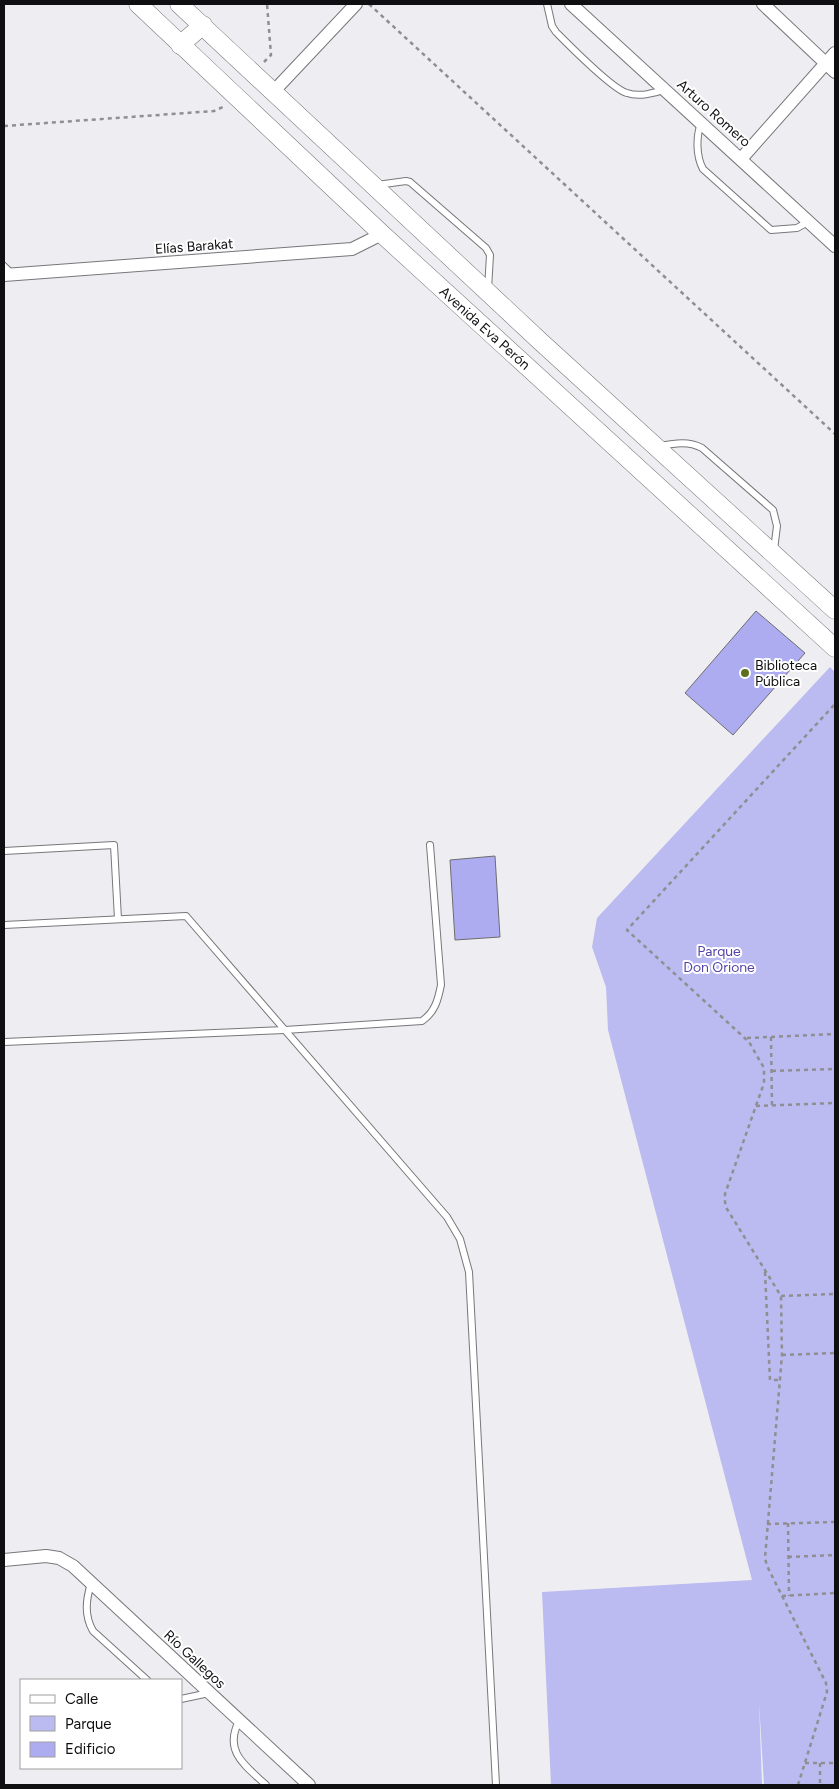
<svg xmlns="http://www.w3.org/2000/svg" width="839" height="1789" viewBox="0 0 839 1789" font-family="Figtree,sans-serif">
  <rect width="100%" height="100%" fill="#eeeef2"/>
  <polygon fill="#bbbaf1" points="830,667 835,672 835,1785 764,1785 759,1702 762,1785 551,1785 542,1592 752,1580 608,1030 606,987 592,947 597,918"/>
  <g fill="#aeacf1" stroke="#6c6c70">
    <polygon points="756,611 805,653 733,735 685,693"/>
    <polygon points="495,856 500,937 455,940 450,860"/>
  </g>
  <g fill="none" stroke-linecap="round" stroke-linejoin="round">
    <defs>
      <g id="lane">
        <path d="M547 4 552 26 556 32C569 45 612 89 627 93 638 97 654 94 665 89"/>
        <path d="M701 123C696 137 696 156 703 169L771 230 797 228 808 222"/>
        <polyline points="377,185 406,181 410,182 486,248 490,255 488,289"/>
        <polyline points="4,266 12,274"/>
        <path d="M661 446C675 443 689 441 702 448L773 510 777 526 774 550"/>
        <polyline points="4,851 114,845 118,919"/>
        <polyline points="4,925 186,916 447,1217 460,1239 469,1272 496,1785"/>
        <path d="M4 1042 285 1030 422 1021C435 1012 438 1000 441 985L430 845"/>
        <path d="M91 1583C86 1600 84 1615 93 1631L147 1680"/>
        <polyline points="181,1699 209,1693"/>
        <path d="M239 1721C223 1752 246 1766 266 1785"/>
      </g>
      <g id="street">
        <polyline points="571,4 835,246"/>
        <polyline points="763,4 835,72"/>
        <polyline points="274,91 356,4"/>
        <polyline points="741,159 835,53"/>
        <polyline points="4,275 352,249 382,234"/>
        <polyline points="4,1560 46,1556 59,1558 73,1566 309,1785"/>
      </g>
      <g id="secondary">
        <polyline points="138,4 382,234 835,648"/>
        <polyline points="179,4 541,342 835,610"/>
        <polyline points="180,45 203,25"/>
      </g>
    </defs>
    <use href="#lane" stroke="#77777b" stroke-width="8"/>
    <use href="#street" stroke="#77777b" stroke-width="14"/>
    <use href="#secondary" stroke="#77777b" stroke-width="19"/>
    <g stroke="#8f8f92" stroke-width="2.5" stroke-dasharray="4 4" stroke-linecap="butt">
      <polyline points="369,4 835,434"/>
      <polyline points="264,62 271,55 267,4"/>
      <polyline points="4,126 214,111 225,106"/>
      <polyline points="771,1037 772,1106"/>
      <polyline points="747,1038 835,1034"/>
      <polyline points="772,1071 835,1069"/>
      <polyline points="756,1106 835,1103"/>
      <polyline points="765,1272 770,1380 780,1380"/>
      <polyline points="781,1296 835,1294"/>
      <polyline points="782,1355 835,1353"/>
      <polyline points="788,1523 789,1596"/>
      <polyline points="767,1524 835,1522"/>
      <polyline points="788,1557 835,1555"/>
      <polyline points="782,1596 835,1593"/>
      <polyline points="805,1763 835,1763"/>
      <polyline points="820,1763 820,1785"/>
      <polyline points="798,1785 827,1692 826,1683 767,1566 765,1558 782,1355 781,1296 727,1209 725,1202 725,1194 764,1083 764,1068 749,1042 627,930 835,704"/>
    </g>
    <use href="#lane" stroke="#fff" stroke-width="6"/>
    <use href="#street" stroke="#fff" stroke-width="12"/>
    <use href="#secondary" stroke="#fff" stroke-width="18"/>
  </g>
  <circle fill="#5b6f1e" stroke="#fff" stroke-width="2" cx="745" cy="673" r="5"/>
  <g text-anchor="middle" stroke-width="4" stroke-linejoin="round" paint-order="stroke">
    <g font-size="14" fill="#0f0f11" stroke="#fff">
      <text transform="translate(714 113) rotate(42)" y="5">Arturo Romero</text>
      <text transform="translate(194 246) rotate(-4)" y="5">Elías Barakat</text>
      <text transform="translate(485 328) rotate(42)" y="5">Avenida Eva Perón</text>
      <text transform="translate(195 1659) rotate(43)" y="5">Río Gallegos</text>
    </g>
    <g font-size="14" fill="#0f0f11" stroke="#fff" text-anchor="start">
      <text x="755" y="670">Biblioteca<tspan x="755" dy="16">Pública</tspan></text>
    </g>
    <g font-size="14" fill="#5444a8" stroke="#fff">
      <text x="719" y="956">Parque<tspan x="719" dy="16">Don Orione</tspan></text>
    </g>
  </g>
  <rect width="839" height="1789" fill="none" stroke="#0f0f11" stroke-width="10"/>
  <rect x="20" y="1679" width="162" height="90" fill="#ffffff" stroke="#9f9fa0"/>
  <rect x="30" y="1695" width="25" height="8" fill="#ffffff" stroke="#9f9fa0"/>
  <text x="65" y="1704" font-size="15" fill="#0f0f11">Calle</text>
  <rect x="30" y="1716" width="25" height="15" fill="#bbbaf1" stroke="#9f9fa0"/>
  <text x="65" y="1729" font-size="15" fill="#0f0f11">Parque</text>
  <rect x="30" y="1742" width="25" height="15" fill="#aeacf1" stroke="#9f9fa0"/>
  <text x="65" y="1754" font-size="15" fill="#0f0f11">Edificio</text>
</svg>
